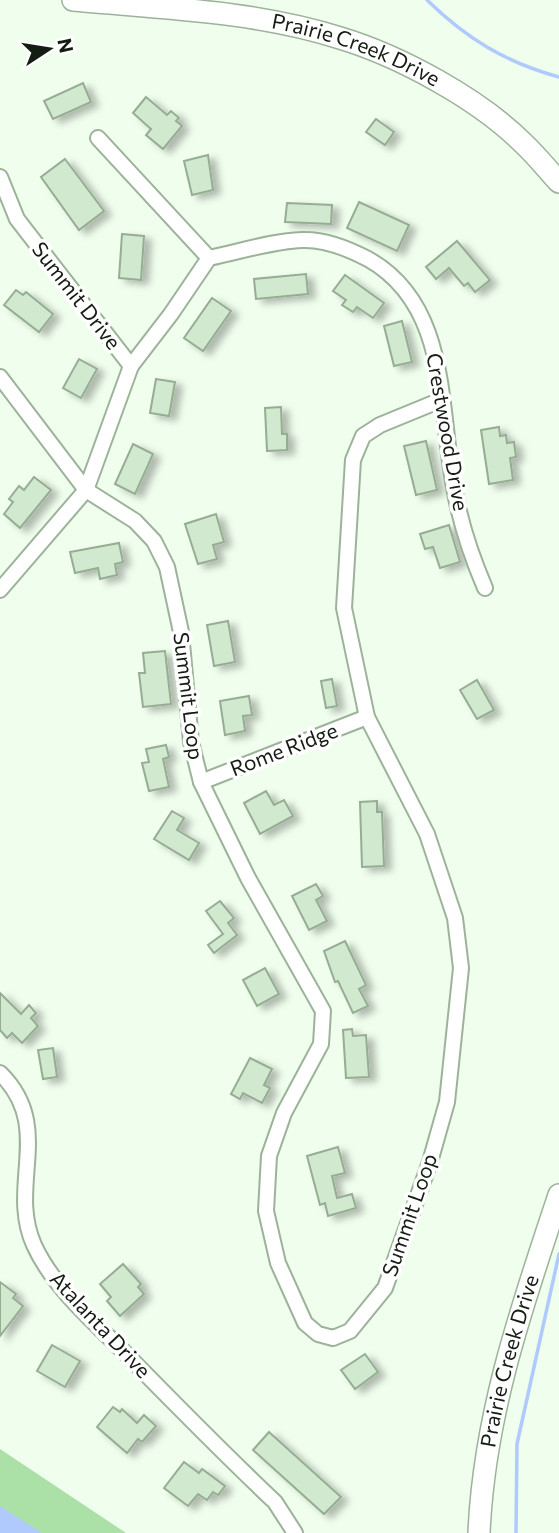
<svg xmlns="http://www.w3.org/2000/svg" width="559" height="1533" viewBox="0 0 559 1533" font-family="Commissioner,sans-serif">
  <defs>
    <filter id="shadow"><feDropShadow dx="7" dy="4" stdDeviation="3.5" flood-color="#0004"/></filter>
  </defs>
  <rect width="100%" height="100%" fill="#effeed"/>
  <polygon fill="#abe1a6" points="0,1449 126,1533 0,1533"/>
  <polygon fill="#b0cafe" points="0,1506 42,1533 0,1533"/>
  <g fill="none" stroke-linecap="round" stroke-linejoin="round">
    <g stroke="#b0cafe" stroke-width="3.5">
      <path d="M427 0C467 39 505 62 559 77"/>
      <polyline points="516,1533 517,1444 559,1254"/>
    </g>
  </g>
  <g fill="#d1e9ce" stroke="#96ad94" stroke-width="2" filter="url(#shadow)">
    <polygon points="83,83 91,102 53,119 44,101"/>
    <polygon points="146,97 167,115 171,111 179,118 176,121 182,126 163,149 146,135 151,129 133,113"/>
    <polygon points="376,119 394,132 385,145 366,132"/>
    <polygon points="208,155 213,190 192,195 184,161"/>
    <polygon points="65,159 104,211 79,230 41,177"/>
    <polygon points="359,202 409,225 397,251 347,228"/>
    <polygon points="287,203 332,205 331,224 285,222"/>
    <polygon points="122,234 144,236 141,280 119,278"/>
    <polygon points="457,241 490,280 475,292 468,283 464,286 449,268 436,279 426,267"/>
    <polygon points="306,274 308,294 256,299 254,279"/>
    <polygon points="345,275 384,303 373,318 357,307 353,312 342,305 346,300 333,291"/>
    <polygon points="16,290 23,295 26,292 53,314 39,332 4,305"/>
    <polygon points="212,298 231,311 203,351 184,338"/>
    <polygon points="402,321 412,362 394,366 384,326"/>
    <polygon points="79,359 97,369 81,398 63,388"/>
    <polygon points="156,379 175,382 169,416 150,413"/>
    <polygon points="281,407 282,434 287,434 287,450 267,451 265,408"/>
    <polygon points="499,427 500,436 506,435 507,443 514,442 516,457 510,458 513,480 489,484 481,430"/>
    <polygon points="426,441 437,490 416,495 404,446"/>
    <polygon points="133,444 153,454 135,494 115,484"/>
    <polygon points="34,477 51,490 20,528 4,514 13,502 9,499 19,486 24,490"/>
    <polygon points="216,514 224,542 213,545 217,559 198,564 185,524"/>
    <polygon points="449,525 460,562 440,568 433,547 425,549 420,534"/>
    <polygon points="119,543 123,562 115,564 117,575 100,579 98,568 75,573 70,552"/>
    <polygon points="228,621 235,662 214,666 207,625"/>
    <polygon points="165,651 171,704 143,707 139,673 145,673 143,653"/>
    <polygon points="332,679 337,706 326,708 321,681"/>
    <polygon points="477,680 494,710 477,719 460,690"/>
    <polygon points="249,696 252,715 243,716 245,731 225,735 220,701"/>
    <polygon points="166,745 169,757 163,759 169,787 149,791 142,763 149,762 146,749"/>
    <polygon points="266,791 274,805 284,800 293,816 260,834 244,803"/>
    <polygon points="377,801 377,812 382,812 384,866 362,867 360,802"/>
    <polygon points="172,811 184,818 177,830 199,843 189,860 154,839"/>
    <polygon points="316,884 323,896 316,900 327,921 309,930 292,896"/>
    <polygon points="220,901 234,918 228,923 237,935 214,953 208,945 223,934 206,911"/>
    <polygon points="345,941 366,985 359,989 368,1006 353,1013 338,981 335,982 324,951"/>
    <polygon points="265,968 279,994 257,1006 243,980"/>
    <polygon points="0,993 21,1014 29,1005 36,1013 31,1018 38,1026 22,1043 12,1033 7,1038 0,1030"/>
    <polygon points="352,1029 353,1036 366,1035 369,1077 346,1078 343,1030"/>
    <polygon points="53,1048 57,1077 43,1079 38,1050"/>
    <polygon points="250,1058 272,1069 264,1085 270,1088 262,1103 243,1093 240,1099 231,1094"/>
    <polygon points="338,1147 345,1173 332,1176 337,1198 352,1194 356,1208 328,1216 325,1203 320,1205 307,1156"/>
    <polygon points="123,1264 141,1284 138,1287 144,1294 120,1316 107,1301 111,1297 100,1284"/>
    <polygon points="0,1282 16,1294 13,1298 23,1306 0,1336"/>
    <polygon points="52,1345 80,1361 65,1387 37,1371"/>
    <polygon points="365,1354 378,1372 355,1389 341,1370"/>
    <polygon points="113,1407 120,1412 122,1409 137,1423 144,1415 156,1426 142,1442 138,1439 127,1453 97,1427"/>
    <polygon points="269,1432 341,1497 324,1514 253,1450"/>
    <polygon points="184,1462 199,1473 202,1469 225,1486 218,1495 213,1492 207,1500 198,1494 188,1506 164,1488"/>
  </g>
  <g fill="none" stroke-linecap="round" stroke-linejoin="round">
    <defs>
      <g id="street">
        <polyline points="98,138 209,258"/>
        <polyline points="0,177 17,219 131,366 86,490 0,590"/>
        <path d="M131 366 171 314 209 258C239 252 272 241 302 240 324 239 349 249 368 259 448 304 439 403 453 482 459 519 470 553 485 588"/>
        <polyline points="0,377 86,490 135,521 154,541 167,567 181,632 191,742 201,782 248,878 323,1011 321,1044 284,1113 269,1156 266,1211 278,1263 305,1323 318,1334 333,1338 350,1331 385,1288 430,1162 447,1102 461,968 455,918 427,834 367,717 344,608 353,460 363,436 380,425 441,400"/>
        <polyline points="201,782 367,717"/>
        <path d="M0 1073C55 1127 7 1185 34 1245 53 1287 94 1322 127 1355 175 1404 224 1454 275 1502L295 1533"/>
      </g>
      <g id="secondary">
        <path id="s1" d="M73 0C162 8 255 11 340 38 400 56 479 99 523 143 536 155 547 169 559 182"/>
        <path id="s2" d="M479 1533C484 1415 522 1306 559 1195"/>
      </g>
    </defs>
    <use href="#street" stroke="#9cb39a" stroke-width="18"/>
    <use href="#secondary" stroke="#9cb39a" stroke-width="24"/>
    <use href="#street" stroke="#fff" stroke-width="14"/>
    <use href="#secondary" stroke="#fff" stroke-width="21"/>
  </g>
  <g text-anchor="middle" stroke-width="7" stroke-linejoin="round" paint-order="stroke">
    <g font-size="21" fill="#141c13" stroke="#fff">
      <text dy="7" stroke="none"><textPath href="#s1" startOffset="289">Prairie Creek Drive</textPath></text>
      <text transform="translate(76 296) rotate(52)" y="7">Summit Drive</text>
      <text transform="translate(447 432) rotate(80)" y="7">Crestwood Drive</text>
      <text transform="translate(188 696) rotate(83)" y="7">Summit Loop</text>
      <text transform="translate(284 750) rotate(-21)" y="7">Rome Ridge</text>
      <text transform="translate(410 1215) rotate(-71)" y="7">Summit Loop</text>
      <text transform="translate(100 1325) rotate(47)" y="7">Atalanta Drive</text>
      <text dy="7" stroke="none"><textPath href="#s2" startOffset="175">Prairie Creek Drive</textPath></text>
    </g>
  </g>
  <g transform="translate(49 49) rotate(78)" stroke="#ffffff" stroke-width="5" paint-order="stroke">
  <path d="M0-5L12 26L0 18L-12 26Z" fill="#141c13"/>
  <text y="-10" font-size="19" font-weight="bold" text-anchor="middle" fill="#141c13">N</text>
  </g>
</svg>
